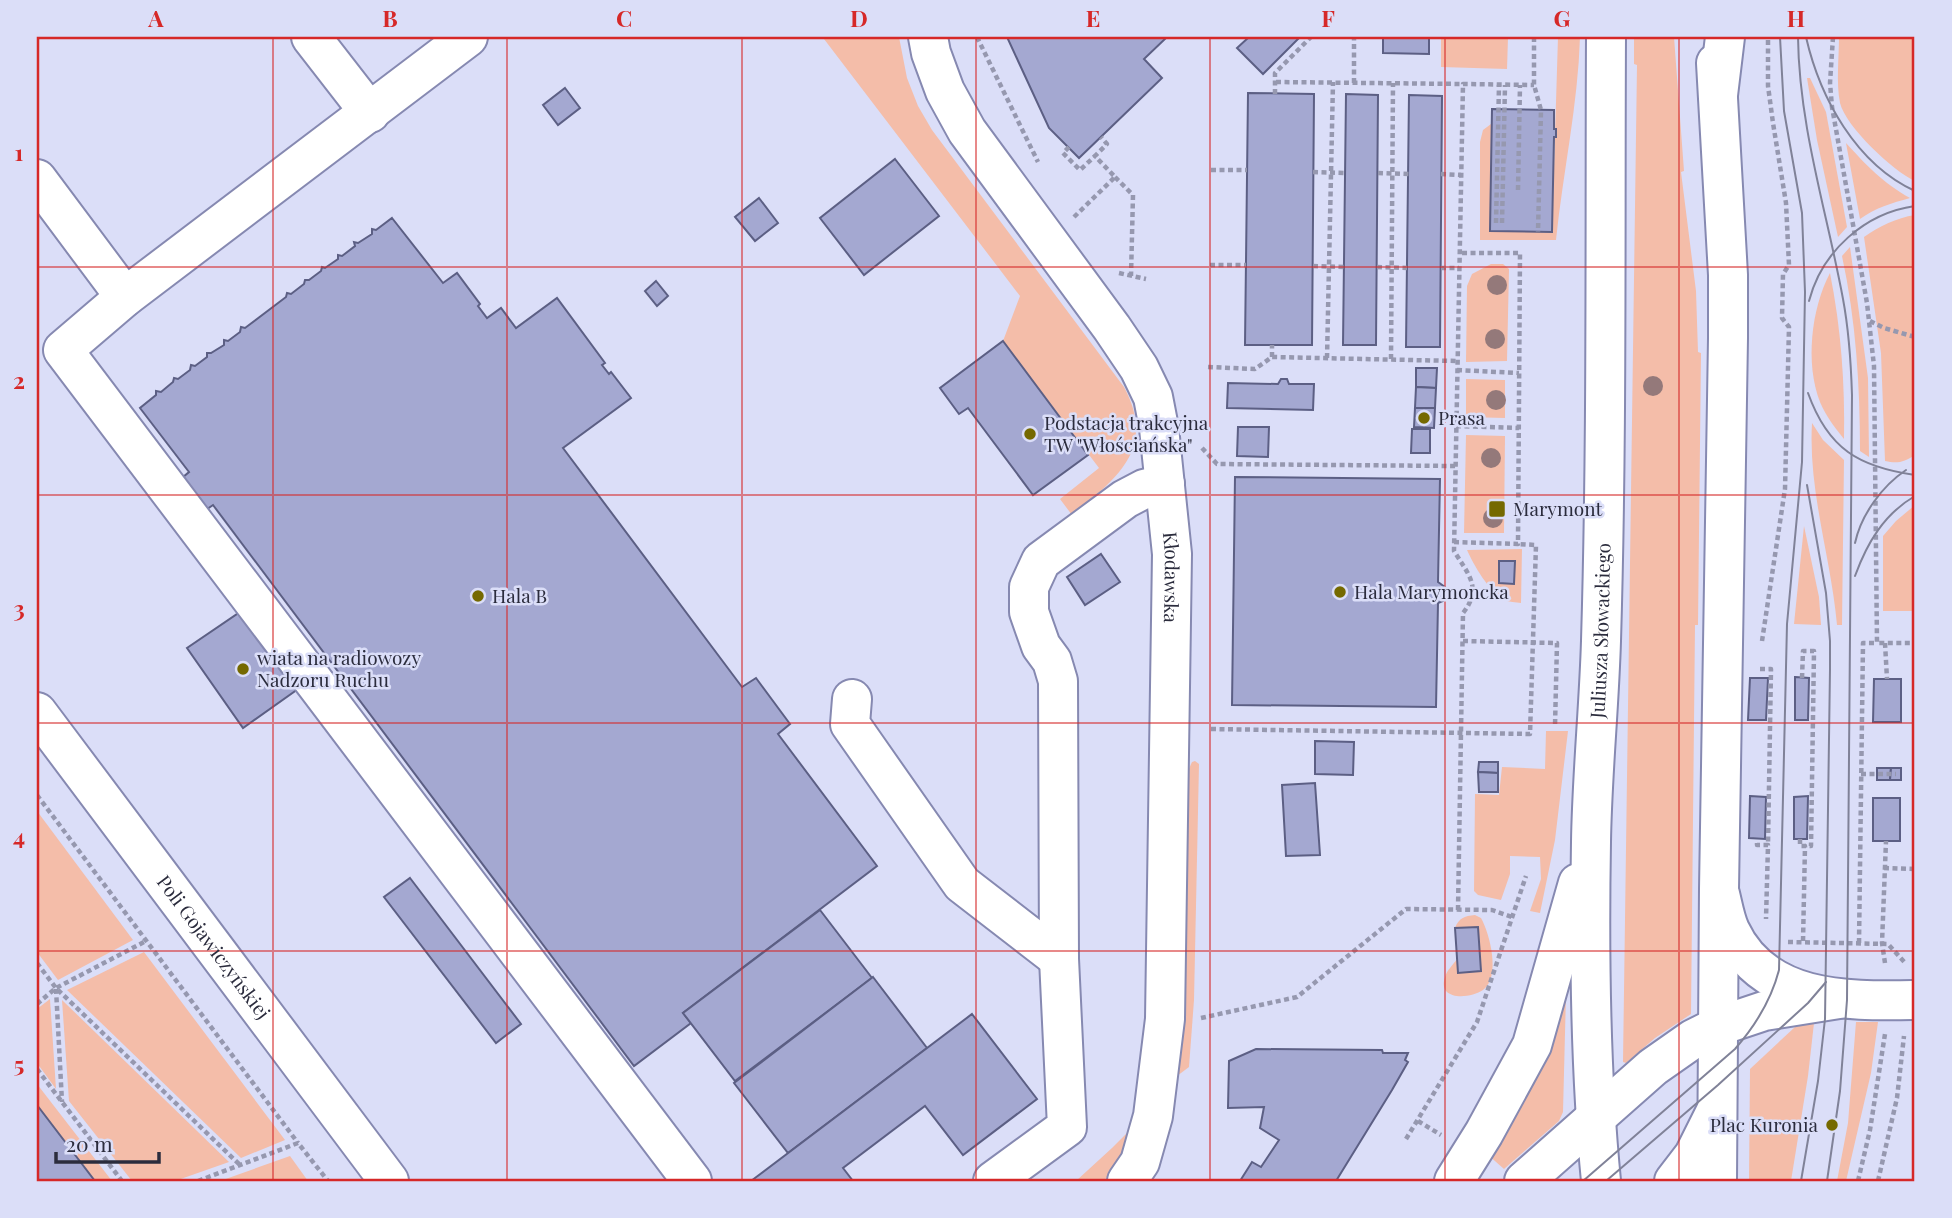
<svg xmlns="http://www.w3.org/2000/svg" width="1952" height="1218" viewBox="0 0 1952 1218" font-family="'Playfair Display',serif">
  <rect width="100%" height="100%" fill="#dbdef8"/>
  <g fill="#f4bda9">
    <path d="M825 37H899L907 78 918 106 932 130 1124 387C1157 449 1117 478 1072 515L1060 499 1099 468 1003 341 1020 296 824 39Z"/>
    <polygon points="1441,37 1508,37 1507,69 1441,67"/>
    <path d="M1558 37H1580C1578 105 1563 172 1556 240H1480V142L1483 130 1491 124 1490 231 1552 232Z"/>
    <polygon points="1634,37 1674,37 1684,171 1681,172 1696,291 1698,352 1701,353 1698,625 1695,625 1691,1014 1655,1038 1626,1063 1623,1062 1637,65 1634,64"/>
    <path d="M1839 37H1915V181C1893 171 1846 127 1840 103 1836 82 1839 58 1839 37Z"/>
    <polygon points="1807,78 1810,78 1826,112 1847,227 1838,237 1817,140"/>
    <path d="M1846 143C1867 166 1883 183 1910 198 1892 203 1875 208 1860 219Z"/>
    <path d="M1915 215V455C1904 462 1898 464 1885 461L1881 353 1864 237C1880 226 1896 218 1915 215Z"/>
    <path d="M1850 247 1868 378 1869 457 1860 451C1860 385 1856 321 1842 256Z"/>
    <polygon points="1491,264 1503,264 1509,269 1507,361 1466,362 1467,286 1472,274"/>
    <path d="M1830 273C1841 328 1845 383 1844 439 1835 428 1826 416 1820 402 1805 364 1811 309 1830 273Z"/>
    <polygon points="1466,379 1505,380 1505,418 1466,417"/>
    <path d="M1812 423 1823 440 1844 460 1842 625H1837C1831 557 1808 491 1812 423Z"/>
    <polygon points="1466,435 1505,436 1504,533 1464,533"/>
    <polygon points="1915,505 1915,588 1912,611 1883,611 1883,536 1896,521"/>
    <polygon points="1804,526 1819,597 1821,625 1794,624"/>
    <path d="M1522 549 1521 603C1516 602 1509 602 1504 600 1489 591 1474 566 1467 550Z"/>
    <polygon points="1546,731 1568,731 1555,840 1540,913 1530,911 1541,879 1540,857 1510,856 1510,874 1501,900 1478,895 1474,891 1475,794 1499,795 1502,767 1545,769"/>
    <polygon points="1195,761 1199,764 1194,1000 1189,1067 1177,1076 1187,773 1192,762"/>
    <polygon points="37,811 133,940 58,980 37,952"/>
    <path d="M1475 915 1481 918C1490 934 1501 977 1483 990 1470 999 1437 1001 1445 977 1447 970 1453 965 1457 959L1458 973 1481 970 1478 927 1455 928C1459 918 1464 916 1475 915Z"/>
    <polygon points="144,952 285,1140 241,1158 67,990"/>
    <polygon points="1566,994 1563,1112 1559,1121 1504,1169 1487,1154"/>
    <polygon points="50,999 56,1089 37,1063 37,1009"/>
    <polygon points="62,1000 229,1162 175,1181 132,1181 69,1101"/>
    <polygon points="1856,1022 1878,1022 1871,1073 1846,1181 1837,1181 1848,1123"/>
    <polygon points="1814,1023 1808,1076 1791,1181 1749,1181 1750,1069 1795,1027"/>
    <polygon points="37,1084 112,1181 37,1181"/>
    <polygon points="1133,1127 1123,1154 1104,1181 1076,1181 1112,1148"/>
    <polygon points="290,1156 308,1181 220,1181"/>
  </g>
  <g fill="#a4a8d1" stroke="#5c5f84" stroke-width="2">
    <polygon points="1007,37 1167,37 1144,59 1162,78 1079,158 1049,128"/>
    <polygon points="1249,37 1300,37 1263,74 1237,48"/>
    <polygon points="1383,37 1429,37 1429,54 1383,53"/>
    <polygon points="565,88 580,108 558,125 543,105"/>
    <polygon points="1248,93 1314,94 1312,345 1245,345"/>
    <polygon points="1346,94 1378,95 1376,345 1343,345"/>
    <polygon points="1409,95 1442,96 1440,347 1406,347"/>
    <polygon points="1492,109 1554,110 1554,129 1556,129 1556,137 1554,137 1552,232 1490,231"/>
    <polygon points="895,159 939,216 864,275 820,218"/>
    <polygon points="759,198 778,223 755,241 735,217"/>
    <polygon points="392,218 443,283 457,273 480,304 478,306 487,318 501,308 516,328 557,298 605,363 602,365 609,374 611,372 631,398 563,448 742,687 756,678 790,724 778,734 877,866 683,1013 691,1023 634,1066 213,505 200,514 176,483 189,472 140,408 156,395 156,391 161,392 173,382 174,378 178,379 190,370 191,365 195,366 207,357 207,353 211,353 224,345 224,340 228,341 240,332 241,327 245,328 286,297 287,293 291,294 304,284 305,280 309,280 321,271 322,267 325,268 338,259 338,255 342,256 355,246 354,242 358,243 372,234 372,229 376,230"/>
    <polygon points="656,281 668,296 657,306 645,291"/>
    <polygon points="1003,341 1088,455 1033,495 968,408 959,414 940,388"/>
    <polygon points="1416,368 1437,368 1436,388 1416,387"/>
    <polygon points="1281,379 1287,379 1289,384 1314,384 1313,410 1227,408 1228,383 1278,384"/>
    <polygon points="1416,387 1436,388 1435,408 1415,408"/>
    <polygon points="1415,408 1435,408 1434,428 1414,427"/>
    <polygon points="1238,427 1269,427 1268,457 1237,456"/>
    <polygon points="1412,429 1430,429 1430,453 1411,453"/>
    <polygon points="1235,477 1440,479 1438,582 1445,587 1446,595 1443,601 1438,603 1436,707 1232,705"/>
    <polygon points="1101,554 1120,582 1085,605 1067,577"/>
    <polygon points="1499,561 1515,561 1514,584 1499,583"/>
    <polygon points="243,610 298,689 243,728 187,648"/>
    <polygon points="1795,677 1809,678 1808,720 1795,720"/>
    <polygon points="1750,678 1768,678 1766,720 1748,720"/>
    <polygon points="1874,679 1901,679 1901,722 1873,722"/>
    <polygon points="1315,741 1354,742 1353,775 1315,774"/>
    <polygon points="1479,762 1498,762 1498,773 1478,772"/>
    <polygon points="1877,768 1891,768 1890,780 1877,780"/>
    <polygon points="1891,768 1901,768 1901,780 1890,780"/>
    <polygon points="1478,772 1498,773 1498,792 1479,792"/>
    <polygon points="1315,783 1320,855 1286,856 1282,785"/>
    <polygon points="1750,796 1766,797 1765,839 1749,838"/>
    <polygon points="1808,796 1807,839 1794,839 1794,797"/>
    <rect x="1873" y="798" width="27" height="43"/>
    <polygon points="410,878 521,1024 496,1043 384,897"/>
    <polygon points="820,910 872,978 735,1081 683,1013"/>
    <polygon points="1478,927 1481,971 1458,973 1455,928"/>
    <polygon points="873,977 927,1048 788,1153 734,1083"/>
    <polygon points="972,1014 1037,1099 963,1155 925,1106 843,1168 853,1181 751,1181"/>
    <polygon points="1256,1049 1382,1050 1383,1053 1408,1053 1405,1060 1408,1062 1392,1090 1336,1181 1240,1181 1252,1162 1261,1167 1279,1140 1260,1128 1264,1107 1228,1108 1229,1061"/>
    <polygon points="37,1105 95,1181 97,1181 37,1181"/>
  </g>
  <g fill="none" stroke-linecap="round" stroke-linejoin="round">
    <defs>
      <g id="minor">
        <polyline points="311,37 370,113"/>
        <polyline points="468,37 125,297 63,350 692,1181"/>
        <path id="s1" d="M928 37 931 53 945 91 967 131 1112 328 1139 368 1153 397 1159 428 1172 554 1165 1019 1153 1116 1140 1162 1127 1181"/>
        <polyline points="37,179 125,297"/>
        <polyline points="852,699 850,724 962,884 1059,959"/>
        <path id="s2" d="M37 712 389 1181"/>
        <path d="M1720 894C1723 906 1725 919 1730 930 1764 1003 1846 1001 1915 1000"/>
        <polyline points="993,1181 1067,1127 1059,959 1058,681 1052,661 1041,646 1029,612 1029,587 1041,561 1125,499 1144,489 1165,484"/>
        <polyline points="1524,1181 1653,1067 1693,1039 1719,1026 1764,1011 1839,999"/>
      </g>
      <g id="major">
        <polyline points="1716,63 1728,275 1728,338 1719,889 1717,1181"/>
        <polyline points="1454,1181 1484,1133 1532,1045 1578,883"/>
        <path id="s3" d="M1601 1181C1590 1069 1589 955 1591 842 1592 775 1599 708 1601 641 1607 440 1605 238 1606 37"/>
        <polyline points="1674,1181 1694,1155 1715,1113"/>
      </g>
      <polyline id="highway" points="1718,95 1725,37"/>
    </defs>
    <use href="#minor" stroke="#8689b1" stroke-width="42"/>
    <use href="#major" stroke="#8689b1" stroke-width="42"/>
    <use href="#highway" stroke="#8689b1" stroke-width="42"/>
    <g stroke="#9698af" stroke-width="4.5" stroke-dasharray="5 3.5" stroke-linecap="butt">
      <polyline points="977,37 1038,162"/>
      <polyline points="1534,37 1534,85 1541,110 1538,232"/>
      <polyline points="1833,37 1830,83 1832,107 1867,303 1874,366 1877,643 1915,643"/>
      <polyline points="1276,82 1463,84"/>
      <polyline points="1354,83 1354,37"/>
      <polyline points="1275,94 1275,73 1311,37"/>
      <polyline points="1069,147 1063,153 1080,170 1095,156"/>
      <polyline points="1211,170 1247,170"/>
      <polyline points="1313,172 1345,173"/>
      <polyline points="1378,173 1409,174"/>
      <polyline points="1441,174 1461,175"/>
      <polyline points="1115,177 1133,195 1131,276"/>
      <polyline points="1518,190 1520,85"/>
      <polyline points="1074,217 1115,177 1095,156 1107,144 1101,137"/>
      <polyline points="1496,223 1499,85"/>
      <polyline points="1502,223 1505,85"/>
      <polyline points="1210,265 1246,265"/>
      <polyline points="1313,266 1344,267"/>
      <polyline points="1377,267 1407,268"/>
      <polyline points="1441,268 1459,268"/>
      <polyline points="1119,273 1146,279"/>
      <polyline points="1870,321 1884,328 1915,337"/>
      <polyline points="1272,357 1272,345"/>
      <polyline points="1327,358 1333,82"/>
      <polyline points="1391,359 1393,83"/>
      <polyline points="1208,367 1255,369 1272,357 1457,361"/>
      <polyline points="1457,370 1519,373"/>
      <polyline points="1456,426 1519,428"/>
      <polyline points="1202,448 1217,464 1456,466"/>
      <polyline points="1454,542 1518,544 1520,253 1459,253"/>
      <polyline points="1463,641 1557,643 1555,726"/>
      <polyline points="1762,641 1785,489 1789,327 1782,318 1783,274 1789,265 1786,203 1773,123 1768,86 1768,37"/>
      <polyline points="1885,643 1887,679"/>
      <polyline points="1760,669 1771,669 1768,845"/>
      <polyline points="1802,678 1803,651 1814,651 1811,846 1805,846"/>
      <polyline points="1211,729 1530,734 1536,545 1518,544"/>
      <polyline points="1861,774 1896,774"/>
      <polyline points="37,795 298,1143"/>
      <polyline points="1800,839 1800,846 1805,846 1803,942"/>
      <polyline points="1757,843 1757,845 1768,845 1766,919"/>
      <polyline points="1884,868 1915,869"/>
      <path d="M1458 910 1463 613C1483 588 1468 574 1454 551L1463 84 1534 85"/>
      <polyline points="1788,942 1888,944 1906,964"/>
      <polyline points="1859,943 1863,643 1877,643"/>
      <polyline points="37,963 56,988 240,1165"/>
      <polyline points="1885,963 1882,943 1886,841"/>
      <polyline points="56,989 62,1102"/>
      <polyline points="37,1004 56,988 146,941"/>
      <polyline points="1201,1018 1297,997 1406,909 1492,910 1512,917"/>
      <polyline points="37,1069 122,1181"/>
      <polyline points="1418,1121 1441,1135"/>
      <polyline points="1406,1139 1477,1022 1526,876"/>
      <polyline points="198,1181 298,1143 328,1181"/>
      <polyline points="1858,1181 1870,1130 1885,1034"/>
      <polyline points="1878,1181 1897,1098 1904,1036"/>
    </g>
    <use href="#minor" stroke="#fff" stroke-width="38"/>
    <use href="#major" stroke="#fff" stroke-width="38"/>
    <use href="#highway" stroke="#fff" stroke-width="38"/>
    <g stroke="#808298" stroke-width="2">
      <path d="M1798 37C1799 127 1827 212 1843 299 1849 331 1851 363 1852 395L1847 1000 1840 1091 1827 1181"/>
      <path d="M1806 37C1820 98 1856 164 1915 191"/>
      <path d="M1809 301C1822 251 1865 213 1915 206"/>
      <path d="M1808 393C1828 449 1859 467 1915 475"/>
      <path d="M1855 543C1861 515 1882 486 1906 470"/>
      <path d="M1855 576C1867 543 1884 514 1915 496"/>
      <path d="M1583 1181 1735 1049C1756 1025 1771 1001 1779 970L1787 624 1802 462 1805 292 1802 213 1784 111 1780 37"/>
      <polyline points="1606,1181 1718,1085 1808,1003 1826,982"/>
      <polyline points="1801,1181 1818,1081 1825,1019 1830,669 1830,641 1826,593 1807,485"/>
    </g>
  </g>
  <g fill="#94797a">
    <circle cx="1497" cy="285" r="10"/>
    <circle cx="1495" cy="339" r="10"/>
    <circle cx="1653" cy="386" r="10"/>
    <circle cx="1496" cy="400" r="10"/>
    <circle cx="1491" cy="458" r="10"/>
    <circle cx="1493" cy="518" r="10"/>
  </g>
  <path fill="none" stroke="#d62828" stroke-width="2" stroke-opacity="0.55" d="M273 37V1181M507 37V1181M742 37V1181M976 37V1181M1210 37V1181M1445 37V1181M1679 37V1181M37 267H1915M37 495H1915M37 723H1915M37 951H1915"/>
  <g fill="#756900" stroke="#dbdef8" stroke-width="2.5">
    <circle cx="1424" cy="418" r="7"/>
    <circle cx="1030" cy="434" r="7"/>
    <rect x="1488" y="500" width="18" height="18" rx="3.5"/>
    <circle cx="1340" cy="592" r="7"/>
    <circle cx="478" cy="596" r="7"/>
    <circle cx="243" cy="669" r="7"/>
    <circle cx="1832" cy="1125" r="7"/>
  </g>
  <g text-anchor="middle" stroke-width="5" stroke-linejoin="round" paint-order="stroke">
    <g font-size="19" fill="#2b2c3d" stroke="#dbdef8" text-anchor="start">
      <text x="1438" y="425">Prasa</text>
      <text x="1044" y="430">Podstacja trakcyjna<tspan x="1044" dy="22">TW "Włościańska"</tspan></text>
      <text x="1513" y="516">Marymont</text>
      <text x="1354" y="599">Hala Marymoncka</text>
      <text x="492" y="603">Hala B</text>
      <text x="257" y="665">wiata na radiowozy<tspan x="257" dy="22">Nadzoru Ruchu</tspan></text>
      <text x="1818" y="1132" text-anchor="end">Plac Kuronia</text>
    </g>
    <g font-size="19" fill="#2b2c3d" stroke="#dbdef8">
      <text dy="7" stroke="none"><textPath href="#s1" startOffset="609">Kłodawska</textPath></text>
      <text dy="7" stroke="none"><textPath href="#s3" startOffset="551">Juliusza Słowackiego</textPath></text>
      <text dy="7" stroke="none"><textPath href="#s2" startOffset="294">Poli Gojawiczyńskiej</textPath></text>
    </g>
  </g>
  <rect width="1952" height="1218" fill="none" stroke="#dbdef8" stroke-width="77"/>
  <path d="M56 1152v10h103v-10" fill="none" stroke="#2b2c3d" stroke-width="3.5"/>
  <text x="66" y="1152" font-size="21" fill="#2b2c3d" stroke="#dbdef8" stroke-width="5" paint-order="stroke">20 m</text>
  <rect x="38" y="38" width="1875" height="1142" fill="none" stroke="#d62828" stroke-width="2.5"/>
  <g font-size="23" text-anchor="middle" font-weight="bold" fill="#d62828">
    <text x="156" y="27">A</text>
    <text x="390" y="27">B</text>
    <text x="624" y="27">C</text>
    <text x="859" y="27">D</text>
    <text x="1093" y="27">E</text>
    <text x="1328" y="27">F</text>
    <text x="1562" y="27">G</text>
    <text x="1796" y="27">H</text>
    <text x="19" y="161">1</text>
    <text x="19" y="389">2</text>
    <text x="19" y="617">3</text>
    <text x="19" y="845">4</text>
    <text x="19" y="1073">5</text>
  </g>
</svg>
